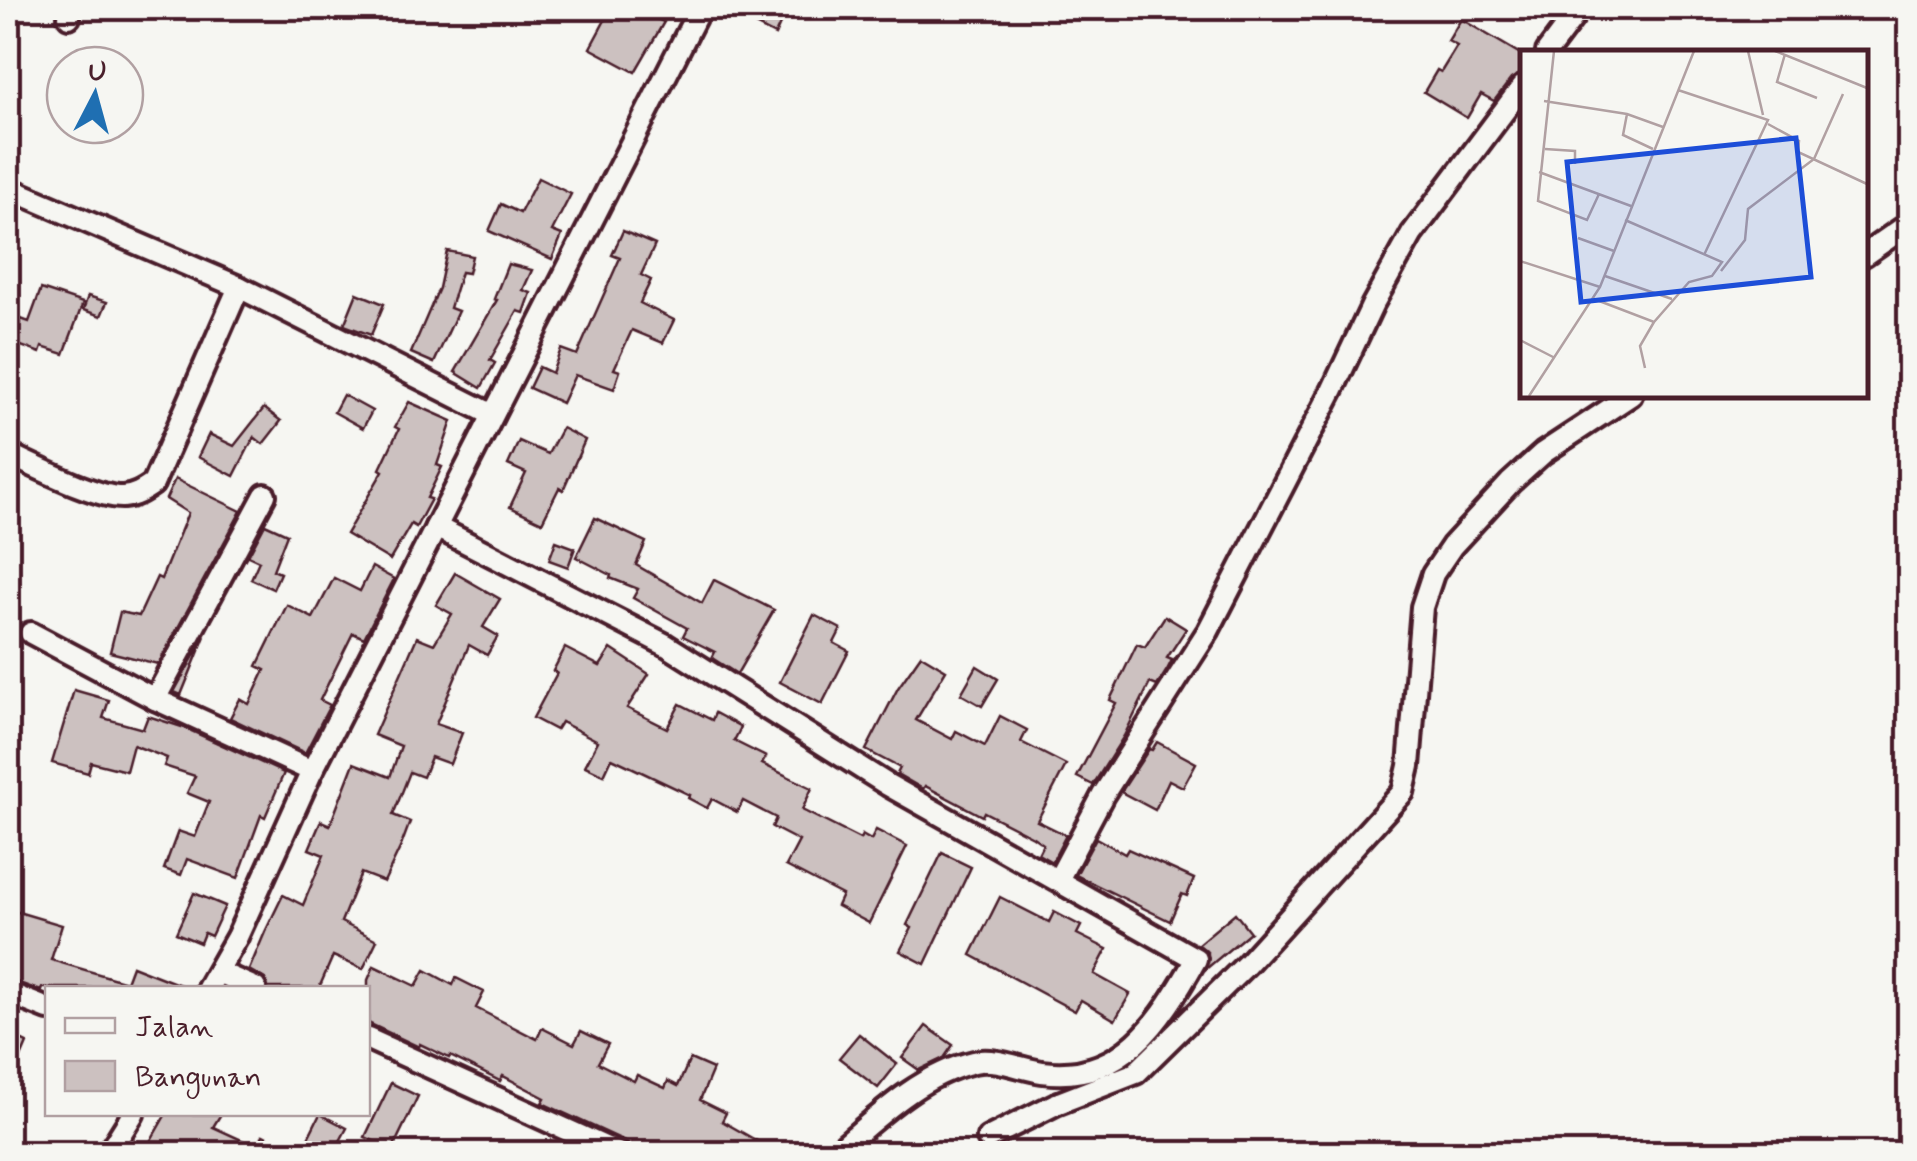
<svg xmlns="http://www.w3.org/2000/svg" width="1917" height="1161" viewBox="0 0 1917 1161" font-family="Mynerve,sans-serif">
  <rect width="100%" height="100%" fill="#f6f6f2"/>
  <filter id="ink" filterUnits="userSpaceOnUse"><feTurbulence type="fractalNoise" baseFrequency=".01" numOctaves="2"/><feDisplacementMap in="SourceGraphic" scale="20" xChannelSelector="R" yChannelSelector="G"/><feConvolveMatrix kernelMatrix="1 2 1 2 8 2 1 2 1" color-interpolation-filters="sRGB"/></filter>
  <g filter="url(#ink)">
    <g fill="#ccc1c0" stroke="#4a1f2b" stroke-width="2.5">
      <polygon points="579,8 633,8 664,22 635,72 590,48 605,20"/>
      <polygon points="748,8 767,8 784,15 775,35 743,19"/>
      <polygon points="1461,19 1522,55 1520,74 1511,79 1494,101 1481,94 1467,118 1424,92 1437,70 1441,72 1457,46 1448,41"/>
      <polygon points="538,178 571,194 552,231 562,235 552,259 489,231 501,204 520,213"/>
      <polygon points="623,231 655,245 641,275 651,280 640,303 674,320 663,343 632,330 614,369 620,371 614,389 575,375 562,403 529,388 539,367 552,373 561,349 577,355 620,258 612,255"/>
      <polygon points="447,251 472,256 468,273 461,272 450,308 458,311 434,363 411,353 439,288"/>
      <polygon points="508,264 532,270 523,290 531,293 524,313 518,311 490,360 495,363 481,388 455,372 497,300 494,299"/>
      <polygon points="41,289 83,303 64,354 42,347 40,353 13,343 21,319 29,322"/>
      <polygon points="357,293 384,304 371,335 344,325"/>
      <polygon points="88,296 107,302 101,316 83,310"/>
      <polygon points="343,395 372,411 363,428 334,412"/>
      <polygon points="409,402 452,421 437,465 442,467 427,498 431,499 416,527 411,524 390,560 346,534 383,471 380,469 399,429 395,427"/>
      <polygon points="264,408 281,421 263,444 254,437 234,476 198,457 209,434 234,446"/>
      <polygon points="562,428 585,440 563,490 559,488 542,522 510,507 526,473 508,465 519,441 548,454"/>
      <polygon points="175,479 241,511 155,670 158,664 110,652 120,612 139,616 157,577 161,579 188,513 166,499"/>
      <polygon points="595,518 646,542 636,565 702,603 714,580 774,610 737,674 712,658 715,652 683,636 687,628 633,598 638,589 610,578 611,575 576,557"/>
      <polygon points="265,524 287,534 273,570 280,573 273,589 251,579 259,561 248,556"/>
      <polygon points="556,541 575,548 568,567 549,560"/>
      <polygon points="372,567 394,579 364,638 353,633 320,700 330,705 305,753 230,718 240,699 249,704 265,670 257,666 287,605 313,618 334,578 360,591"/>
      <polygon points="455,573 500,599 483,627 498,636 487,655 469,645 436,724 462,733 450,764 431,757 423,777 410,772 393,815 410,822 401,846 384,882 361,873 341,922 377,940 363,969 333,956 319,988 268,988 265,979 249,970 265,932 283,895 303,905 324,855 309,849 321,821 330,825 354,763 390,777 401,746 374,735 417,637 434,644 452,614 436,605"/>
      <polygon points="814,615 841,629 834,643 849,651 822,704 780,682"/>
      <polygon points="1165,616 1186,629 1167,658 1172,660 1167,670 1157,686 1150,683 1124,736 1093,785 1077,777 1116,703 1110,700 1137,644 1145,647"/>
      <polygon points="205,636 181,695 174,692"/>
      <polygon points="565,648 600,666 611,649 649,674 627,708 667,728 680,704 712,720 715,713 741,727 734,741 766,757 762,764 812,788 802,810 860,839 862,835 871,840 876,830 907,846 869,923 837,906 842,895 786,866 799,841 772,827 776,818 743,801 737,812 712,799 707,808 688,798 690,795 612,758 604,775 585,766 598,741 561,722 556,730 533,718 557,673 553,671"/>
      <polygon points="921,655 946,670 916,720 952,739 956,731 985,746 1000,716 1027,730 1021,742 1066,765 1037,821 1066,835 1052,862 1038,854 1043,844 1033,837 984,812 982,816 925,786 923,789 897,774 900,768 866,750 898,688"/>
      <polygon points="977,666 998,679 982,706 961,694"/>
      <polygon points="74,690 109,700 103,718 143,729 148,716 185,728 284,773 265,817 261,815 238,878 187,859 181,875 164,869 178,831 195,837 209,802 187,793 195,776 164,766 167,758 133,745 126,771 91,762 88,773 52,763"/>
      <polygon points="1157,742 1196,763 1183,787 1169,780 1155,810 1121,792 1149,749 1152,750"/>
      <polygon points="1096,838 1125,854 1128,849 1194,879 1187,896 1182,894 1170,921 1076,875"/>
      <polygon points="942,853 971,867 925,964 900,951 912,928 907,925"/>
      <polygon points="194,893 225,906 211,936 204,933 200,943 176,933"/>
      <polygon points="1000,897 1049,922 1054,912 1081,926 1077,934 1107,949 1094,974 1130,994 1115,1020 1081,1000 1075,1011 971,955"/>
      <polygon points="8,909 62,925 51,960 126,982 132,966 188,988 42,988 41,991 8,979"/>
      <polygon points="1235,913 1250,932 1206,969 1208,953 1198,944"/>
      <polygon points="374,966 416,986 425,970 453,985 456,978 484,992 476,1008 537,1039 542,1028 574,1044 581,1031 608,1044 598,1063 634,1081 637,1075 665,1088 668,1081 678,1086 690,1059 713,1069 700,1100 726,1113 722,1121 780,1154 634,1154 627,1142 542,1103 545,1098 503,1076 500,1081 450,1056 449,1058 420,1044 419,1047 368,1023 368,980"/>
      <polygon points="926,1026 953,1045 944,1058 919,1070 902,1058"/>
      <polygon points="8,1034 27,1043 8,1088"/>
      <polygon points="859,1034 897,1064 878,1088 839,1058"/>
      <polygon points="391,1083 418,1096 392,1150 365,1137"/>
      <polygon points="166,1114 221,1114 213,1127 257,1147 263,1135 301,1154 143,1154"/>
      <polygon points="320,1114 347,1128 333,1154 307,1140"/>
    </g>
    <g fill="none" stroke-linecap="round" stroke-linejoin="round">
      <defs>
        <g id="street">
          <polyline points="1907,8 1910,9"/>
          <polyline points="69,17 70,8"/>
          <polyline points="1547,52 1580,8"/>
          <polyline points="8,188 239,287 491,414"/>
          <polyline points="1864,255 1910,223"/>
          <path d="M8 454C35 466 96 498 123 497 135 496 143 491 153 484L239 287"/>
          <path d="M436 527 666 645 888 785 1196 959C1161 1021 1122 1083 1042 1072 1021 1069 995 1057 974 1062 919 1075 876 1118 834 1154"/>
          <polyline points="31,633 155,699 312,771"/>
          <polyline points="155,699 265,495"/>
          <polyline points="1058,880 1103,795 1208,631 1332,391 1373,304 1412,234 1522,87"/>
          <polyline points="218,972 255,988"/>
          <polyline points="208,988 237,937 312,771 700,8"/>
          <polyline points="8,993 48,1009"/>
          <polyline points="368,1039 620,1154"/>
          <polyline points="988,1138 1056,1104 1136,1073 1247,964 1403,792 1409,766 1422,607 1433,574 1452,546 1510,483 1543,453 1631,395"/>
          <polyline points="108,1154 133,1114"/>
        </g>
      </defs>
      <use href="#street" stroke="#4a1f2b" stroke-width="28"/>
      <use href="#street" stroke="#f6f6f2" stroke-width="20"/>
    </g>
  </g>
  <g transform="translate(1520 50)">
    <rect width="348" height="348" fill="#f6f6f2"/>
    <path fill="none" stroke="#b1a0a2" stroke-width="2.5" d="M34 1 18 151 67 170 79 144M228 1 243 65M255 1 347 38M265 4 257 32 297 48M158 40 248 70 184 205M24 51 107 64 143 77M107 64 103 85 133 99M248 74 279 91 278 102 347 134M25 99 55 101V114M19 122 111 156M58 188 94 201M0 211 80 237M201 221 225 190 228 159 294 109 323 44M85 226 152 249M74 249 134 272 169 232 192 226 202 212 105 170M0 290 35 308M125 318 120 296 134 272M9 346 80 237 174 1"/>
    <path fill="#1d4ed8" fill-opacity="0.15" stroke="#1d4ed8" stroke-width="5" d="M276 88 291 227 61 252 47 112Z"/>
    <rect width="348" height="348" fill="none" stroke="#4a1f2b" stroke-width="5"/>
  </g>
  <rect width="1917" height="1161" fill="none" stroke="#f6f6f2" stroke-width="40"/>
  <rect x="20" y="20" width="1877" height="1121" fill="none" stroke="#4a1f2b" stroke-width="4" filter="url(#ink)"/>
  <rect x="45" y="986" width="325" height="130" fill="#f6f6f2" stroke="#b1a0a2" stroke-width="2.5"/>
  <rect x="65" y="1018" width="50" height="15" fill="#f6f6f2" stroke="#b1a0a2" stroke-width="2.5"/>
  <text x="135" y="1036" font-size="30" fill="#4a1f2b">Jalan</text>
  <rect x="65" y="1061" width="50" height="30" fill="#ccc1c0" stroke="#b1a0a2" stroke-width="2.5"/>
  <text x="135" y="1086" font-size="30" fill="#4a1f2b">Bangunan</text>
  <g transform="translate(95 95) rotate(6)"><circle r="48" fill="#f6f6f2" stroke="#b1a0a2" stroke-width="2.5"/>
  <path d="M0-8L18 38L0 25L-18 38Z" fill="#1f6fb2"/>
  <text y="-15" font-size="28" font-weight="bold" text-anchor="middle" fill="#4a1f2b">U</text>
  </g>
</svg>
